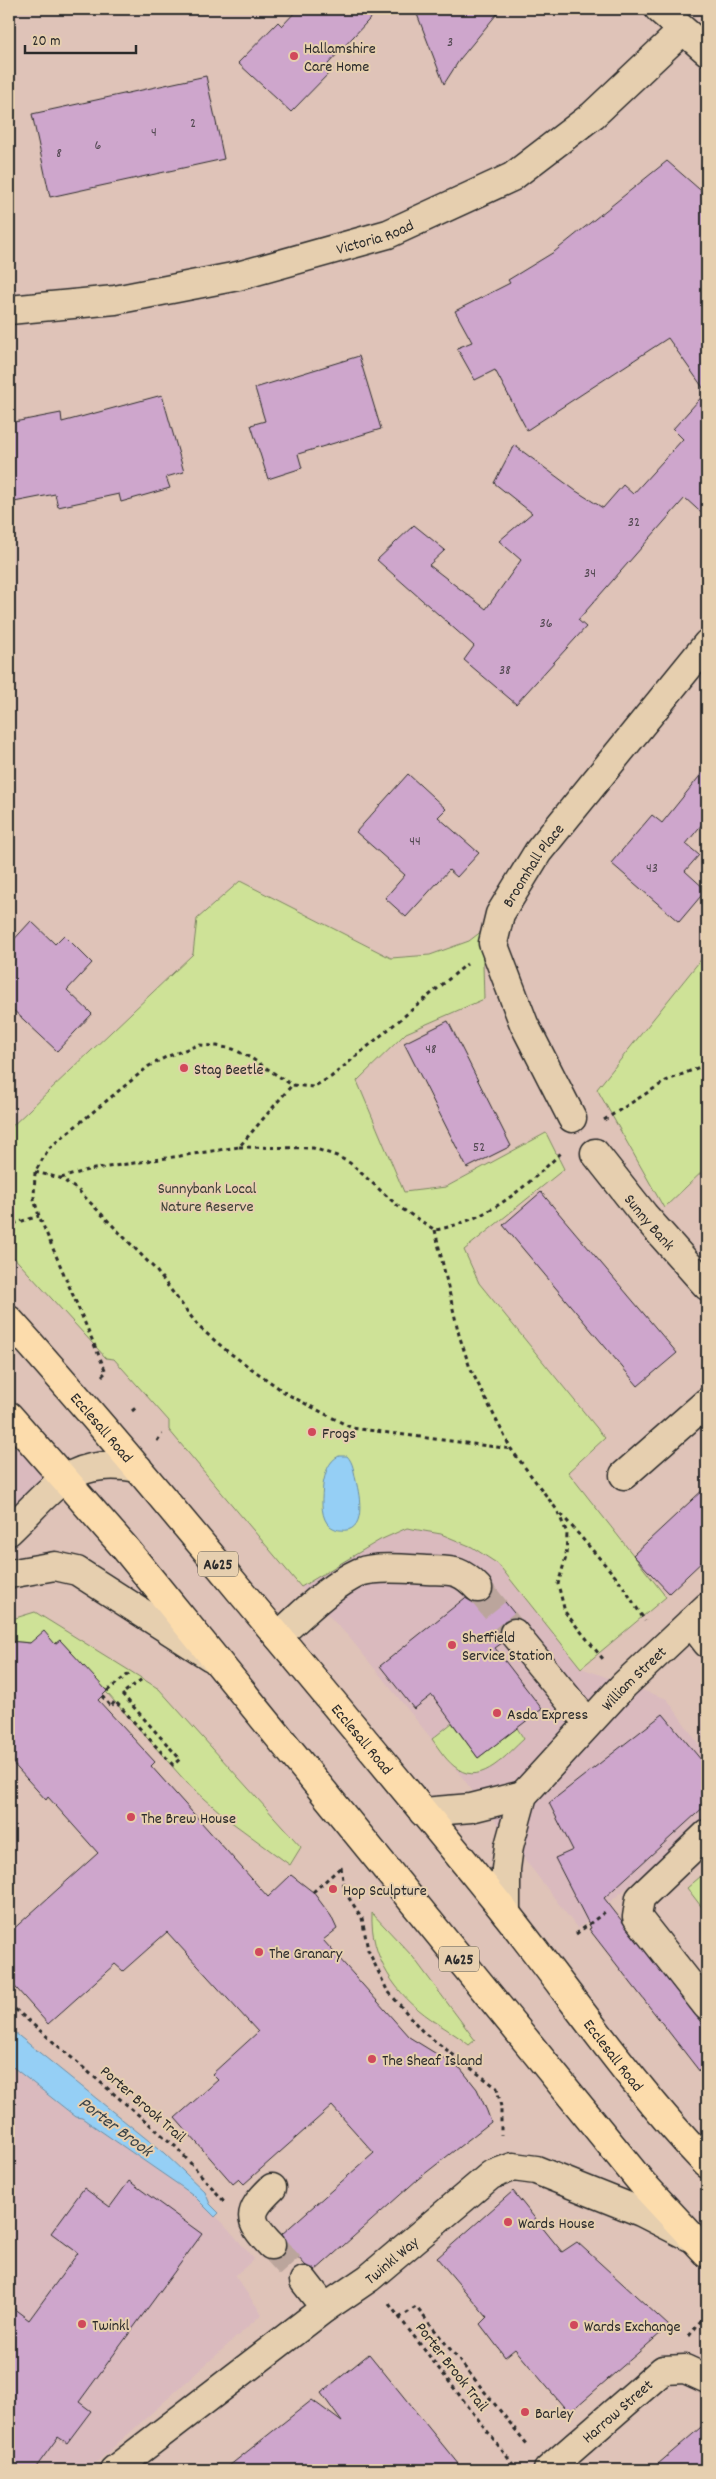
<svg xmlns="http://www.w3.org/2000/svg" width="716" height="2479" viewBox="0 0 716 2479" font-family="Dekko,sans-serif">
  <rect width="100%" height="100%" fill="#dfc3b8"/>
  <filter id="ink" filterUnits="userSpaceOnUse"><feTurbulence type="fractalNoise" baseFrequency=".02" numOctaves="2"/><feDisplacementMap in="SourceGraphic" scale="10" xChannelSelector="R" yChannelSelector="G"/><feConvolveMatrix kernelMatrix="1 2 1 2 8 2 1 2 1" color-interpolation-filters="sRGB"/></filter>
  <g filter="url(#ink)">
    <g fill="#dababe">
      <polygon points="9,1416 64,1478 9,1531"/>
      <polygon points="407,1528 441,1534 472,1547 497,1564 581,1668 667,1699 707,1756 707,1820 578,1929 452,1764 349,1637 301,1587 380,1540"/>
      <polygon points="9,2064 76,2117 82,2118 193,2194 224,2224 254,2259 235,2276 262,2314 88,2470 9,2470"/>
    </g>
    <g fill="#cee297" stroke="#7c8661">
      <polygon points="240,881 391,958 430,955 469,941 482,931 484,999 406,1033 357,1081 404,1192 446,1187 546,1133 564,1169 464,1250 479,1283 605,1438 568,1472 666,1597 581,1668 498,1564 472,1547 441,1534 407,1528 380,1540 301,1587 169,1430 169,1421 114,1359 106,1358 9,1252 9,1129 193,954 197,919"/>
      <polygon points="707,952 707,1167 664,1208 597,1089"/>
      <polygon points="35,1612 159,1689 301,1847 290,1865 230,1821 187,1783 60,1640 55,1644 17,1642 9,1649 9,1620"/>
      <path d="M452 1723 478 1758 517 1728 524 1739C508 1753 482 1786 458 1769 447 1762 439 1749 432 1739Z"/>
      <polygon points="707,1871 707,1914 687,1888"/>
      <path d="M372 1913 413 1957 475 2040 469 2045C457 2035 444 2028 431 2019 395 1994 370 1957 372 1913Z"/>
    </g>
    <g fill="#95cff5" stroke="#6b8da4">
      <path d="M339 1456H347C353 1462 354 1472 356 1481 360 1496 367 1534 340 1530 336 1530 330 1527 327 1523 320 1513 322 1497 323 1485 325 1474 328 1461 339 1456Z"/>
      <polygon points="9,2028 164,2153 205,2192 210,2204 219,2213 215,2217 192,2194 82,2118 76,2117 9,2064"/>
    </g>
    <g fill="#cea6cc" stroke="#2b2b2b">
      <polygon points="298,9 379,9 328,64 333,69 291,112 238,63 278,22 282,26"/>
      <polygon points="415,9 501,9 460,59 444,84"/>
      <polygon points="206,76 224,159 50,197 32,114"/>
      <polygon points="667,161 707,196 707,518 685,498 578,620 586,627 516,704 464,660 474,646 377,560 414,525 445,550 429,565 486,609 521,560 499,541 532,513 494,483 514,445 576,491 603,508 623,485 633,494 683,439 673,429 706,392 668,338 527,430 495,370 475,380 457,348 472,342 455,311 510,283 508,280 554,252"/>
      <polygon points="359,356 381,429 298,454 302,468 268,479 251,425 265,421 255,388"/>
      <polygon points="162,395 184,472 166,477 170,488 121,502 119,494 58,507 55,494 9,503 9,423 61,413 62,422"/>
      <polygon points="707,767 707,818 686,844 699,855 685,871 706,890 679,922 611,863 652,815 662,823"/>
      <polygon points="408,774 446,809 438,817 479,853 457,877 449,870 406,917 385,898 405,875 356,832"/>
      <polygon points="31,921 55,944 64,935 92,963 67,990 92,1014 57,1051 9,1006 9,945"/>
      <polygon points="448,1021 511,1146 467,1168 404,1043"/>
      <polygon points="541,1192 677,1353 638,1386 503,1225"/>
      <polygon points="707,1486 707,1557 669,1593 633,1555"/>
      <polygon points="493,1587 518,1618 511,1618 504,1621 500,1627 499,1635 502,1643 495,1648 542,1709 478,1758 432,1695 414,1709 380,1666 465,1598 475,1603 483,1603 489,1599"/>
      <polygon points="44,1631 55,1644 60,1640 107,1691 98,1700 155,1762 151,1766 268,1897 291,1875 313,1892 331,1916 337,1929 323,1940 409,2037 461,2069 477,2089 487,2111 491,2122 418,2179 315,2271 306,2266 286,2244 282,2234 374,2153 332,2106 244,2184 239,2179 233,2184 175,2118 218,2080 212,2074 258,2032 167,1932 123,1971 115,1964 48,2024 9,1980 9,1933 98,1853 48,1797 46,1800 9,1759 9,1641 30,1643"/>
      <polygon points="663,1714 707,1767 707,1804 604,1898 707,2030 707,2081 589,1929 591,1928 555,1858 573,1850 549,1803"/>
      <polygon points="129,2181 202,2234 79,2402 91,2411 67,2443 58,2437 34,2470 9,2470 9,2305 29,2320 78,2253 51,2233 84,2188 110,2207"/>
      <polygon points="513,2191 562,2252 577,2242 669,2326 569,2413 515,2349 505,2357 480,2324 487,2317 437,2258"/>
      <polygon points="369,2354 463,2470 224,2470 312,2400 342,2422 321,2393"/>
      <polygon points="707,2422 707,2470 651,2470"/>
    </g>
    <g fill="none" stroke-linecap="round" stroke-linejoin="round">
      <g stroke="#bba59c" stroke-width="28" stroke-dasharray="28 14" stroke-linecap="butt">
        <polyline points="478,1588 514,1633"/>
        <polyline points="271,2245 304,2281"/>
      </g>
      <defs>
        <g id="minor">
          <polyline points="659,9 707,51"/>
          <path id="s1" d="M9 310 115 300 238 276 388 234 512 177 593 115 682 31"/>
          <path id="s2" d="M572 1118 524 1024 493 943 500 914 538 852 707 644"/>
          <path id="s3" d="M595 1153 644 1215 707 1286"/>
          <polyline points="624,1475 707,1402"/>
          <path d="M9 1531C53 1489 70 1456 138 1468"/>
          <polyline points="9,1574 55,1566 77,1571 211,1657"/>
          <polyline points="691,1622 707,1643"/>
          <polyline points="514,1633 588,1723"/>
          <path d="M278 1636C303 1614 329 1586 360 1572 376 1566 408 1569 426 1570 452 1571 459 1568 478 1588"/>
          <polyline points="423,1812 471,1808 523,1795"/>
          <polyline points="707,1834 640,1898 637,1917 707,2006"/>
          <path id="s4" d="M506 1913V1869L509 1846 523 1795 624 1685 707 1607"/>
          <path d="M271 2245C247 2220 247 2212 272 2188"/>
          <polyline points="304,2281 325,2308"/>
          <path id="s5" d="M114 2470 325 2308 369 2278 491 2175 513 2167 536 2170 641 2212 690 2237"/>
          <path id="s6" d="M548 2470 663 2370 685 2369 707 2379"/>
        </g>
        <g id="major">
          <path id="s7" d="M9 1320C89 1409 165 1500 241 1592 327 1695 413 1798 497 1902 567 1989 629 2083 707 2164"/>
          <polyline points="9,1416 125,1548 642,2183 707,2253"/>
        </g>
      </defs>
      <use href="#minor" stroke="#2b2b2b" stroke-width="31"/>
      <use href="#major" stroke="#2b2b2b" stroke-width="31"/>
      <g stroke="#2b2b2b" stroke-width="3" stroke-dasharray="4 4" stroke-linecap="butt">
        <polyline points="604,1120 666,1081 707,1064"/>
        <path d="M239 1147 313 1148 337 1156 350 1163 399 1207 435 1230C489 1220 523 1189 561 1153"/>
        <polyline points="35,1172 60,1178 78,1190 155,1269 199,1327 227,1351 287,1394 352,1428 511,1449"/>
        <polyline points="61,1178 88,1170 239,1147 292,1085"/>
        <polyline points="9,1215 16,1223 39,1216"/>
        <polyline points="435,1230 459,1335 470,1368 511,1449 557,1510 567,1533 566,1557 558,1584 565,1612 603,1659"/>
        <polyline points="102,1376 106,1372 39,1216 34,1199 35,1172 49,1148 149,1066 166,1057 198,1045 217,1046 233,1049 251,1058 292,1085 313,1087 331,1077 467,964"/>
        <polyline points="132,1411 138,1406"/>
        <polyline points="157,1441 162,1434"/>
        <polyline points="561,1514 621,1583 645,1621"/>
        <polyline points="107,1691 131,1672"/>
        <polyline points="102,1696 111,1707 115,1701 173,1765 180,1759 122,1694 142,1679"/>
        <polyline points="341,1867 345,1892 362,1918 368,1950 387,1990 423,2032 497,2088 501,2107 501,2135"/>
        <polyline points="313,1892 341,1867"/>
        <polyline points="576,1934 605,1912"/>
        <polyline points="9,2004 176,2147 224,2201"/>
        <polyline points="389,2304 515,2467"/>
        <polyline points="399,2318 416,2307 527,2444"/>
        <polyline points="689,2336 707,2313"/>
      </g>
      <use href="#minor" stroke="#e6cfaf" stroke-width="28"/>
      <use href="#major" stroke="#fcdcac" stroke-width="28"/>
    </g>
  </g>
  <g fill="#d1495b" stroke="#e6cfaf" stroke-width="2">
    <circle cx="294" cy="56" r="5"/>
    <circle cx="184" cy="1068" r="5"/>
    <circle cx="312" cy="1432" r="5"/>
    <circle cx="452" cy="1645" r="5"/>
    <circle cx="497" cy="1713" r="5"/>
    <circle cx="131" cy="1817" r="5"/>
    <circle cx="333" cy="1889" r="5"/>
    <circle cx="259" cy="1952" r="5"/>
    <circle cx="372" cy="2059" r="5"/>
    <circle cx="508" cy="2222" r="5"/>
    <circle cx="82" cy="2324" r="5"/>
    <circle cx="574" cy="2325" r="5"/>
    <circle cx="525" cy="2412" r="5"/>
  </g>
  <g text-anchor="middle" stroke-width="4" stroke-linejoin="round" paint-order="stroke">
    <g font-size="14" fill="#544a53">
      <text x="450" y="46">3</text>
      <text x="193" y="127">2</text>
      <text x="154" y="136">4</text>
      <text x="98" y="149">6</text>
      <text x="59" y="157">8</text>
      <text x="634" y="526">32</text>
      <text x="590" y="577">34</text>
      <text x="546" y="627">36</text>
      <text x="505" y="674">38</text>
      <text x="415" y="845">44</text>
      <text x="652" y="872">43</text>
      <text x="431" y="1053">48</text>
      <text x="479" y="1151">52</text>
    </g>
    <g fill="#e6cfaf" stroke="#635c53" stroke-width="1">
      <rect x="198" y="1551.5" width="40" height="25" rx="4"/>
      <rect x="439" y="1946.5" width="40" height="25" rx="4"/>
    </g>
    <g font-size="15" font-weight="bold" fill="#2b2b2b">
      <text x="218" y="1569">A625</text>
      <text x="459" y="1964">A625</text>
    </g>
    <g font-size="16" fill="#2b2b2b" stroke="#e6cfaf" text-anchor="start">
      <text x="304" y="53">Hallamshire<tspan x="304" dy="18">Care Home</tspan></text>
      <text x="194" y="1074">Stag Beetle</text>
      <text x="322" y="1438">Frogs</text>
      <text x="462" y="1642">Sheffield<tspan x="462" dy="18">Service Station</tspan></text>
      <text x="507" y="1719">Asda Express</text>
      <text x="141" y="1823">The Brew House</text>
      <text x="343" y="1895">Hop Sculpture</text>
      <text x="269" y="1958">The Granary</text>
      <text x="382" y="2065">The Sheaf Island</text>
      <text x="518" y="2228">Wards House</text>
      <text x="92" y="2330">Twinkl</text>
      <text x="584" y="2331">Wards Exchange</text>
      <text x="535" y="2418">Barley</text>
    </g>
    <g font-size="16" fill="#2b2b2b" stroke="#e6cfaf">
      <text dy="6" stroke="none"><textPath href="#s1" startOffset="374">Victoria Road</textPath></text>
      <text dy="6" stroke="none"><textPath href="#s2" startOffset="281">Broomhall Place</textPath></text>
      <text dy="6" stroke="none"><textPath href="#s3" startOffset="88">Sunny Bank</textPath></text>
      <text dy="6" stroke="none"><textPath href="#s7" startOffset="142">Ecclesall Road</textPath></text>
      <text dy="6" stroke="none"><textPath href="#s4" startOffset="281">William Street</textPath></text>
      <text dy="6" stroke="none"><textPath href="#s7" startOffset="548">Ecclesall Road</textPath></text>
      <text dy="6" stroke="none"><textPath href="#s7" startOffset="952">Ecclesall Road</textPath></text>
      <text transform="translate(144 2103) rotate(41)" y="6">Porter Brook Trail</text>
      <text dy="6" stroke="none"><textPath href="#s5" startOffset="348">Twinkl Way</textPath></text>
      <text transform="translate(453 2366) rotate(52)" y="6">Porter Brook Trail</text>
      <text dy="6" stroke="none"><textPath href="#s6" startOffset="91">Harrow Street</textPath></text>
    </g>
    <g font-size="16" fill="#3b3d36" stroke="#e6cfaf">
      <text x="207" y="1193">Sunnybank Local<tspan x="207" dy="18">Nature Reserve</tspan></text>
    </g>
    <g font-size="18" font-style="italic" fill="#3b4449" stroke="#e6cfaf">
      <text transform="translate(116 2126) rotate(37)" y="6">Porter Brook</text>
    </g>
  </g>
  <rect width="716" height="2479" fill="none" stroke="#e6cfaf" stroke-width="30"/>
  <rect x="15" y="15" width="686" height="2449" fill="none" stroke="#2b2b2b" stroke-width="2" filter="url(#ink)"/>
  <path d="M25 45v8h111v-8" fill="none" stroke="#2b2b2b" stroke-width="2.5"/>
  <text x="32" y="45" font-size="15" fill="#2b2b2b" stroke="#e6cfaf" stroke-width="4" paint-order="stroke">20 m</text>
</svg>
